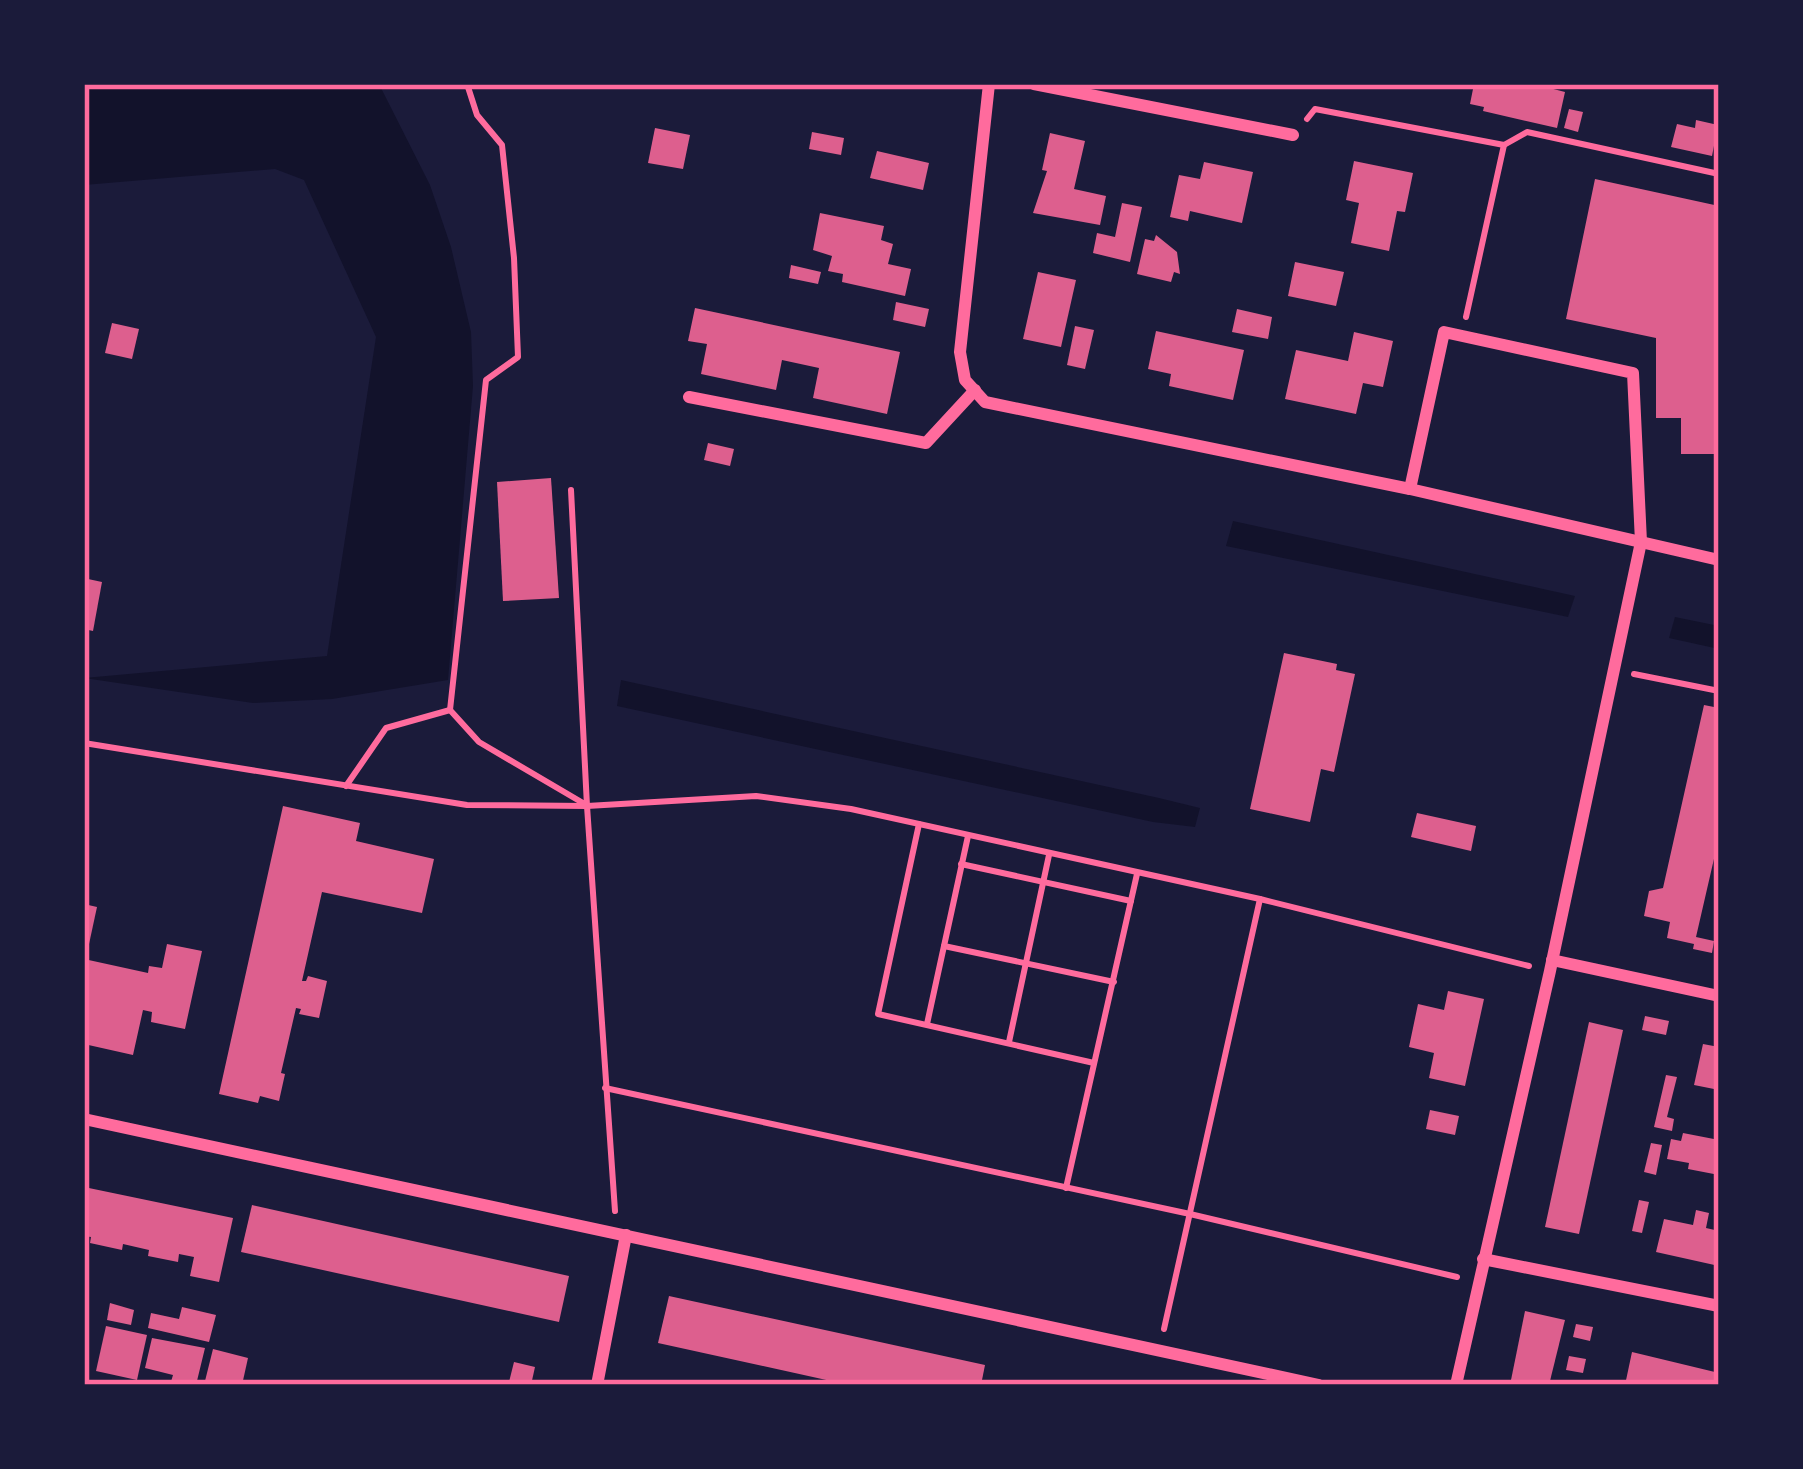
<svg xmlns="http://www.w3.org/2000/svg" width="1803" height="1469" viewBox="0 0 1803 1469" font-family="'Roboto Condensed',sans-serif">
  <rect width="100%" height="100%" fill="#1b1b3a"/>
  <g fill="#12122b">
    <polygon points="84,84 379,84 430,185 451,247 471,332 473,386 448,680 332,699 253,703 84,678 327,656 376,337 304,180 275,169 84,185"/>
    <polygon points="1233,521 1575,596 1568,617 1226,546"/>
    <polygon points="1675,617 1719,626 1719,649 1669,638"/>
    <polygon points="621,680 1159,798 1200,808 1195,827 1153,822 617,706"/>
  </g>
  <g fill="#dd5f8e">
    <polygon points="1474,84 1501,87 1534,84 1565,92 1557,128 1483,111 1484,107 1470,104"/>
    <polygon points="1569,109 1583,112 1578,132 1564,128"/>
    <polygon points="1696,120 1718,125 1712,156 1671,147 1677,124 1695,128"/>
    <polygon points="655,128 690,135 683,169 648,163"/>
    <polygon points="812,132 844,138 841,155 809,149"/>
    <polygon points="1050,133 1085,141 1074,189 1106,196 1100,225 1033,213 1047,171 1042,170"/>
    <polygon points="877,151 929,163 923,190 870,178"/>
    <polygon points="1354,161 1413,173 1405,212 1397,211 1389,251 1351,243 1359,203 1346,200"/>
    <polygon points="1204,162 1253,172 1242,223 1190,211 1188,221 1170,217 1179,175 1200,179"/>
    <polygon points="1595,179 1719,206 1719,454 1681,454 1681,418 1656,418 1656,338 1566,319"/>
    <polygon points="1122,203 1142,207 1130,262 1093,253 1097,233 1115,237"/>
    <polygon points="820,213 884,226 881,240 893,244 888,264 911,269 905,296 842,282 843,274 828,271 832,256 813,250"/>
    <polygon points="1156,235 1177,252 1180,274 1174,272 1171,282 1137,274 1145,239 1154,241"/>
    <polygon points="1295,262 1344,272 1336,306 1288,296"/>
    <polygon points="791,265 821,272 818,284 789,278"/>
    <polygon points="1038,272 1076,280 1061,347 1023,339"/>
    <polygon points="896,302 929,309 925,327 893,320"/>
    <polygon points="695,308 900,352 887,414 813,398 819,368 782,360 776,390 701,374 707,344 688,341"/>
    <polygon points="1237,309 1272,317 1268,339 1232,332"/>
    <polygon points="112,323 139,329 132,359 105,353"/>
    <polygon points="1075,326 1094,330 1085,369 1067,365"/>
    <polygon points="1156,331 1244,350 1233,400 1169,386 1171,374 1148,369"/>
    <polygon points="1354,332 1393,341 1383,387 1363,383 1356,414 1285,399 1296,350 1348,361"/>
    <polygon points="708,443 734,449 730,466 704,460"/>
    <polygon points="551,478 559,598 503,601 497,482"/>
    <polygon points="88,579 102,582 93,631 84,629 84,589"/>
    <polygon points="1284,653 1337,664 1336,670 1355,674 1334,772 1321,769 1310,822 1250,809"/>
    <polygon points="1704,705 1719,708 1719,837 1696,937 1714,941 1712,953 1693,949 1694,944 1667,938 1670,922 1644,916 1649,891 1663,888"/>
    <polygon points="283,806 360,823 356,841 434,859 422,913 322,892 302,981 306,981 308,976 327,981 319,1018 299,1014 301,1009 296,1008 281,1073 285,1074 279,1101 260,1096 258,1103 219,1094"/>
    <polygon points="1417,813 1476,826 1471,851 1411,837"/>
    <polygon points="84,904 97,907 86,958 84,958"/>
    <polygon points="167,944 202,951 185,1029 151,1022 152,1012 143,1010 133,1055 84,1044 84,959 148,973 149,966 162,968"/>
    <polygon points="1448,991 1484,999 1465,1086 1429,1078 1434,1053 1409,1047 1418,1004 1444,1010"/>
    <polygon points="1645,1016 1669,1021 1666,1035 1642,1030"/>
    <polygon points="1589,1022 1623,1030 1579,1234 1545,1227"/>
    <polygon points="1703,1044 1719,1047 1719,1090 1694,1085"/>
    <polygon points="1666,1075 1677,1077 1667,1117 1674,1119 1672,1131 1654,1127"/>
    <polygon points="1430,1110 1459,1116 1455,1135 1426,1129"/>
    <polygon points="1683,1133 1719,1140 1719,1175 1688,1169 1689,1163 1667,1159 1671,1139 1681,1141"/>
    <polygon points="1651,1143 1662,1145 1656,1175 1644,1172"/>
    <polygon points="84,1187 233,1218 219,1282 190,1276 194,1257 179,1254 178,1262 148,1256 149,1250 123,1244 122,1250 90,1243 91,1237 84,1236"/>
    <polygon points="1639,1200 1649,1202 1642,1233 1632,1231"/>
    <polygon points="252,1205 569,1276 559,1322 241,1252"/>
    <polygon points="1696,1210 1709,1213 1706,1228 1719,1231 1719,1266 1656,1252 1664,1219 1693,1225"/>
    <polygon points="669,1296 985,1365 981,1385 849,1385 658,1343"/>
    <polygon points="110,1303 134,1310 131,1325 107,1320"/>
    <polygon points="182,1307 216,1315 209,1342 148,1328 151,1313 179,1319"/>
    <polygon points="1525,1311 1565,1320 1549,1385 1510,1385"/>
    <polygon points="1576,1324 1593,1327 1590,1341 1573,1337"/>
    <polygon points="106,1326 147,1335 137,1380 96,1371"/>
    <polygon points="152,1338 205,1348 196,1385 170,1385 173,1375 145,1368"/>
    <polygon points="213,1349 248,1358 242,1385 204,1385"/>
    <polygon points="1632,1352 1719,1373 1719,1385 1625,1385"/>
    <polygon points="1569,1356 1586,1359 1583,1373 1566,1370"/>
    <polygon points="514,1362 535,1367 531,1385 509,1382"/>
  </g>
  <g fill="none" stroke-linecap="round" stroke-linejoin="round">
    <g stroke="#ff6b9d" stroke-width="6">
      <polyline points="467,84 477,115 502,145 514,258 518,357 486,380 450,710 479,742 583,803"/>
      <polyline points="1307,119 1315,109 1504,145 1527,132 1719,174"/>
      <polyline points="1466,317 1504,145"/>
      <polyline points="571,490 587,806 615,1211"/>
      <polyline points="1634,674 1719,691"/>
      <polyline points="84,743 467,805 587,806 756,796 851,809 1260,899 1529,966"/>
      <polyline points="346,786 386,728 450,710"/>
      <polyline points="919,824 878,1014 1094,1063"/>
      <polyline points="968,836 944,946 1114,982"/>
      <polyline points="961,864 1131,901"/>
      <polyline points="927,1024 944,946"/>
      <polyline points="1009,1042 1049,855"/>
      <polyline points="605,1088 1190,1214 1457,1277"/>
      <polyline points="1066,1188 1137,874"/>
      <polyline points="1164,1329 1260,899"/>
    </g>
    <g stroke="#ff6b9d" stroke-width="12">
      <polyline points="989,84 960,352 965,380 985,402 1410,489 1719,560"/>
      <polyline points="1034,84 1293,135"/>
      <polyline points="689,397 926,443 975,390"/>
      <polyline points="1410,489 1444,332 1633,373 1641,542 1550,971 1456,1385"/>
      <polyline points="1552,960 1719,996"/>
      <polyline points="84,1119 1319,1385"/>
      <polyline points="1483,1259 1719,1306"/>
      <polyline points="597,1385 626,1235"/>
    </g>
  </g>
  <rect width="1803" height="1469" fill="none" stroke="#1b1b3a" stroke-width="174"/>
  <rect x="87" y="87" width="1629" height="1295" fill="none" stroke="#ff6b9d" stroke-width="4.5"/>
</svg>
